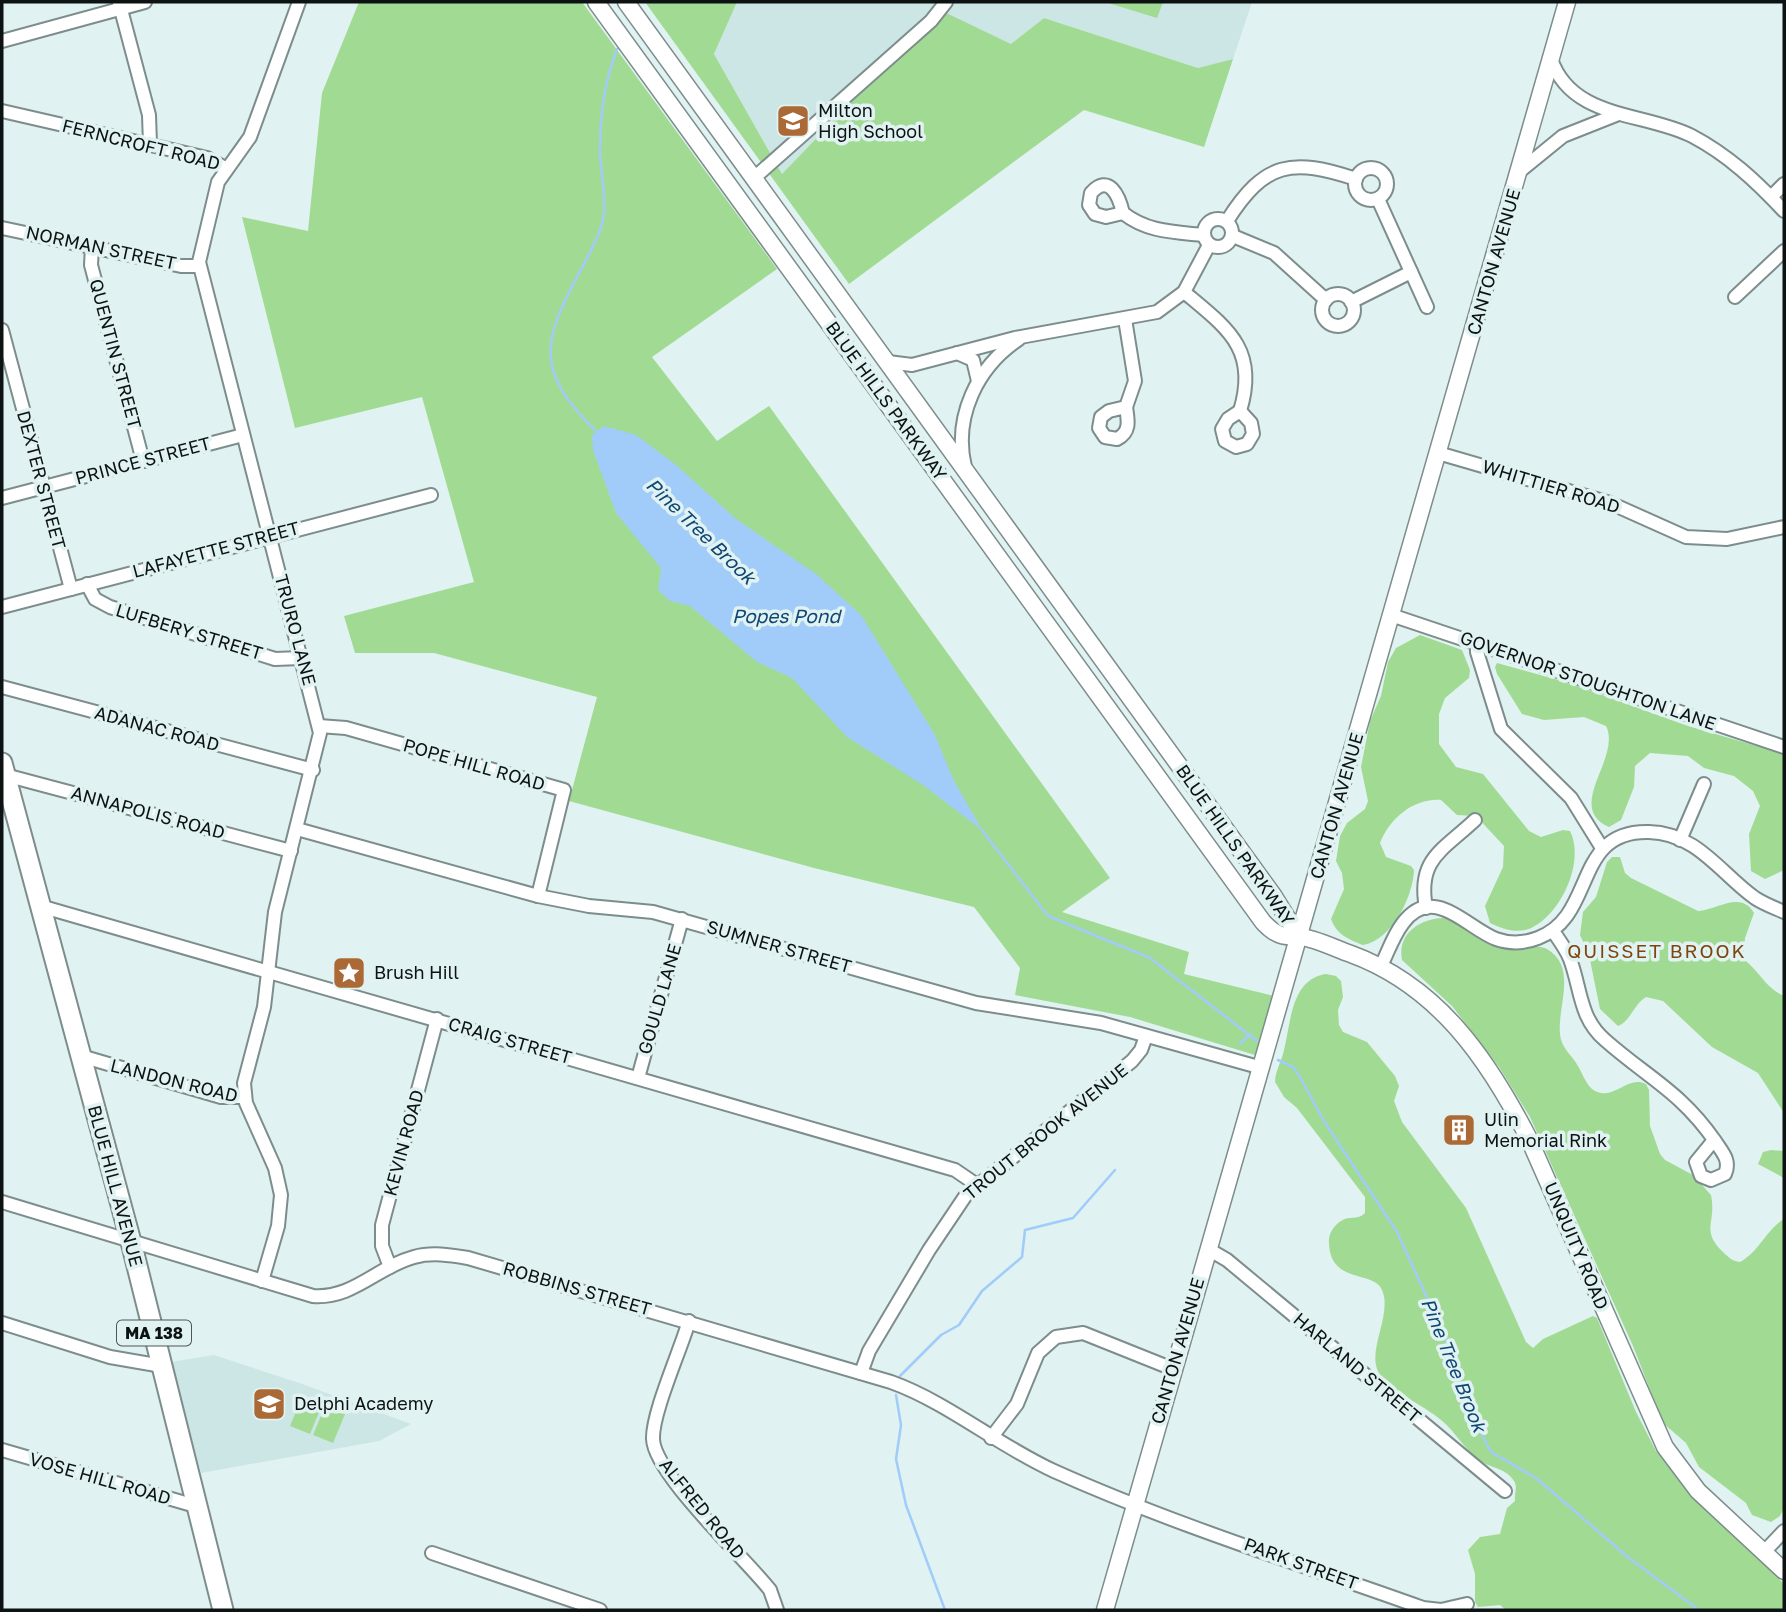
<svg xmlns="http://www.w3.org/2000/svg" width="1786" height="1612" viewBox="0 0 1786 1612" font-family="'Golos Text',sans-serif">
  <rect width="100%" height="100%" fill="#e0f2f1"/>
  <g fill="#cbe6e5">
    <polygon points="737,2 1252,2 1233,59 1198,68 1044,18 1011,44 940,11 782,174 714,54"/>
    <polygon points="214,1355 302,1384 411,1424 379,1441 201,1473 171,1362"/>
  </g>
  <g fill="#a1db93">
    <polygon points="359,2 582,2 777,269 652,357 717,441 769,406 1110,878 1062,912 1189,952 1184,974 1274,996 1255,1055 1130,1017 1015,995 1020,968 974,907 814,868 569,801 597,697 434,653 355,653 344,616 474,582 422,397 295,428 242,217 308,231 322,93"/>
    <polygon points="645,2 737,2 714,54 782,174 940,10 1011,44 1044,18 1198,68 1233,59 1204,147 1084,110 849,284"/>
    <polygon points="1105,2 1163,2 1157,18"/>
    <path d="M1420 635 1462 650 1470 670 1469 678 1445 698 1439 714V744L1456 767 1483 774 1529 831 1541 837 1563 830 1570 831C1585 861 1562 912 1533 927 1519 935 1503 929 1490 923L1485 906 1503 867 1504 846 1476 816 1457 815 1441 800C1414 798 1390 818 1380 843L1386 857 1411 866 1414 870C1413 897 1392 940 1363 945 1348 939 1337 935 1331 919L1344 889 1342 873 1336 861 1340 836 1347 823 1365 809 1368 801 1361 767 1370 721 1381 696 1388 662 1396 648Z"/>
    <path d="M1497 663 1566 682 1688 726 1784 754V870L1765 879 1751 871 1749 834 1760 806 1753 791 1734 776 1704 768 1688 756 1650 753 1635 766 1634 787 1621 820 1609 827C1564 807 1622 758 1606 726L1584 717 1544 720 1522 714 1497 674 1495 667Z"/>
    <path d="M1612 857H1620L1625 873 1631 878 1698 911C1717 910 1741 890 1754 913L1745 938 1743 959C1760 971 1765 988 1784 996V1113L1758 1073 1712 1047 1663 1001 1646 997C1633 1005 1631 1021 1618 1026L1600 1009 1589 955 1580 935 1583 912 1596 897 1607 862Z"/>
    <path d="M1443 918C1463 923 1475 940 1494 946 1510 952 1537 943 1547 949 1578 967 1557 1007 1560 1034 1561 1048 1572 1055 1578 1066 1582 1073 1586 1084 1592 1089 1612 1104 1627 1074 1646 1084L1649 1090 1650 1126 1660 1154 1665 1160 1693 1175 1711 1195C1717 1224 1699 1230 1725 1254 1731 1259 1732 1261 1740 1262 1759 1252 1766 1230 1784 1219V1508L1780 1516 1771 1522 1752 1515 1746 1503 1699 1467 1686 1443 1663 1423 1633 1346 1530 1117 1499 1067 1452 1006 1402 960C1397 934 1419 919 1443 918Z"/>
    <path d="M1326 974 1336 976 1341 981 1343 997 1338 1010 1339 1025 1343 1032 1367 1042 1395 1076 1399 1086 1394 1101 1402 1122 1466 1208 1526 1342 1533 1348 1543 1339 1593 1316 1597 1318 1636 1412 1656 1451 1784 1584V1610H1506L1500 1605 1478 1607 1475 1602V1574L1468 1550 1480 1537 1500 1534 1507 1508 1515 1501C1514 1494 1518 1487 1514 1481 1507 1469 1492 1468 1482 1462 1465 1451 1456 1432 1441 1420 1422 1404 1396 1395 1381 1376 1363 1354 1395 1313 1381 1288 1371 1271 1330 1283 1329 1243 1328 1235 1333 1226 1341 1221 1349 1215 1357 1221 1365 1213V1197L1297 1108 1284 1097 1275 1082C1275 1071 1282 1061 1284 1050 1291 1022 1291 979 1326 974Z"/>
    <polygon points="1771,1150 1784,1151 1784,1178 1758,1164 1763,1152"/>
    <polygon points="302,1397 322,1405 310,1434 290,1426"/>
    <polygon points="325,1406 345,1414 333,1443 313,1435"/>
  </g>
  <polygon fill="#a1ccf9" points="604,426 636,435 675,464 736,519 816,574 861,615 935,735 953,779 982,830 923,785 847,737 792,678 757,662 690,606 670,601 658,590 661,568 616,513 593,450 592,435"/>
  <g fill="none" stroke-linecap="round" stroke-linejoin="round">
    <g stroke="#a1ccf9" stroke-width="2.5">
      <path d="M597 432C529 366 545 337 585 262 593 246 602 231 604 213 606 196 600 167 600 149 600 116 605 80 617 49"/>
      <polyline points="981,829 1048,916 1150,958 1257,1041"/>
      <polyline points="1240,1044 1250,1034"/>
      <polyline points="1278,1060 1293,1067 1300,1077 1324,1121 1397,1232 1444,1335 1472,1416 1491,1452 1536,1478 1629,1558 1699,1610"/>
      <polyline points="900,1376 941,1335 959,1325 982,1291 1022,1257 1025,1230 1073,1218 1115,1170"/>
      <polyline points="896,1395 901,1425 896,1459 906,1505 945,1610"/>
    </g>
    <defs>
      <g id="minor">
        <polyline points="119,2 149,115 150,144"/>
        <polyline points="2,41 145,2"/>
        <path d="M1551 59C1572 120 1645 112 1692 136 1728 155 1756 181 1784 211"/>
        <polyline points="2,111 207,158 225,168"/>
        <circle cx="1371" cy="184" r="16"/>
        <polyline points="1520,171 1563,136 1616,115"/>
        <polyline points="754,178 931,21 946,2"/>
        <polyline points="1771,197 1784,184"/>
        <polyline points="1378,199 1427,307"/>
        <path d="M1123 213 1106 217 1095 214 1089 205 1091 193C1109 173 1119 196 1123 213 1147 232 1174 232 1203 235"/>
        <circle cx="1218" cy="233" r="14"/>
        <path d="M1227 221C1265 161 1292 158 1356 179"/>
        <polyline points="2,228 181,266 199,266"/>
        <polyline points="1233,236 1274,253 1326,300"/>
        <polyline points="92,247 91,265 143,461"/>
        <path d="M1184 292C1227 328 1259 349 1240 411"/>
        <circle cx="1338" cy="310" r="16"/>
        <polyline points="1735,297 1784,251"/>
        <polyline points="1351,302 1411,272"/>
        <polyline points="1125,319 1135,381 1126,407"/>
        <polyline points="2,330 71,589"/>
        <polyline points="957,353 973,360 978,381"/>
        <polyline points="888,362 912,365 1015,338 1157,312 1184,292 1209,245"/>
        <path d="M1126 407C1128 420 1131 432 1117 439L1105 437 1099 428 1101 417 1109 411Z"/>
        <polygon points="1240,411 1251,423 1253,434 1247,444 1236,447 1225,441 1222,429 1228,419"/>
        <polyline points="1438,453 1610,503 1686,537 1727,539 1784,527"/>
        <path d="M965 467C953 417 977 367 1019 339"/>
        <polyline points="2,498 243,435"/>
        <polyline points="87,584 95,599 110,607 275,659 301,658"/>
        <polyline points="2,607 431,495"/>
        <polyline points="1391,615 1784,747"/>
        <polyline points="1477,643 1477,652 1501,729 1571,798 1602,848"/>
        <polyline points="2,687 313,770"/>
        <polyline points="319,726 346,728 564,790 538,896"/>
        <polyline points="5,775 291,851"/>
        <polyline points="297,829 538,896 589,906 653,912 976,1003 1101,1023 1262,1068"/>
        <polyline points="1680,840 1704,784"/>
        <polyline points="40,906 955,1170 977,1185"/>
        <path d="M1426 908C1417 859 1442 851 1475 820"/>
        <path d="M1553 931C1559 940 1566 949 1570 959 1581 988 1579 1018 1605 1040 1648 1078 1680 1091 1715 1141 1722 1152 1731 1160 1725 1174L1711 1180 1701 1176 1696 1162 1714 1140"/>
        <path d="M1381 966C1388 952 1393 936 1403 923 1433 883 1467 928 1496 939 1510 944 1525 943 1538 938 1597 916 1572 830 1649 832 1697 833 1721 874 1755 898 1764 904 1775 908 1784 912"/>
        <polyline points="81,1056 221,1097 245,1097"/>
        <polyline points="638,1078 682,919"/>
        <path d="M2 1202 313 1296C353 1299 377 1267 414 1257 432 1252 450 1255 468 1258L891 1382C949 1403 997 1445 1054 1471 1172 1524 1300 1564 1423 1608L1441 1610 1467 1604"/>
        <polyline points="1208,1249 1227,1260 1505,1491"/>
        <polyline points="390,1267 382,1246 382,1225 437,1019"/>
        <polyline points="262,1281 278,1226 281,1195 275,1168 246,1103 244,1083 264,1007 275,912 320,733 199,262 218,182 250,137 299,2"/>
        <path d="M689 1321C681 1349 652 1413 653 1439 654 1474 746 1559 770 1590L777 1610"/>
        <polyline points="2,1323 110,1357 162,1366"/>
        <polyline points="861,1373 869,1351 929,1250 966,1195 1132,1061 1141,1050 1146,1036"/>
        <polyline points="991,1438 1017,1404 1038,1353 1056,1337 1083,1333 1173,1369"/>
        <polyline points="2,1450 199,1507"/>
        <polyline points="1764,1552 1784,1531"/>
        <polyline points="432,1553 600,1610"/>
      </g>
      <g id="major">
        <path d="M596 2 1263 922C1275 935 1282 937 1300 937 1315 938 1336 949 1351 954 1438 986 1488 1059 1529 1139L1665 1447 1698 1491 1784 1571"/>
        <polyline points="626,2 1273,895 1299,937"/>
        <polyline points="1105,1610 1567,2"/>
      </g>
      <polyline id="highway" points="2,763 131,1242 223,1610"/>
    </defs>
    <use href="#minor" stroke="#7d8d8c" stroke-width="16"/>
    <use href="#major" stroke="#7d8d8c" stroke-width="19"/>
    <use href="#highway" stroke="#7d8d8c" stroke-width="23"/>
    <use href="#minor" stroke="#fff" stroke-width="12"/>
    <use href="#major" stroke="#fff" stroke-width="16"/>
    <use href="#highway" stroke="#fff" stroke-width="19"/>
  </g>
  <defs>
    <symbol id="school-square" viewBox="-11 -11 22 22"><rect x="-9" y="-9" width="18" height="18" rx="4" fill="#ab6a35" stroke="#e0f2f1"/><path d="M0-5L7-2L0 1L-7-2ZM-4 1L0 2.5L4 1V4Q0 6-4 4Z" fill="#fff"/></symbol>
    <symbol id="sight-square" viewBox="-11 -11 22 22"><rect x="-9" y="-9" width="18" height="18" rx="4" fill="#ab6a35" stroke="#e0f2f1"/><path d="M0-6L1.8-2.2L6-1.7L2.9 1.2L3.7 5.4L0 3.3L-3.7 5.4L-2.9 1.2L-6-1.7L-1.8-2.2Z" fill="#fff"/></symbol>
    <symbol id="building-square" viewBox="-11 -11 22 22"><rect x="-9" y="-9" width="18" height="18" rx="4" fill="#ab6a35" stroke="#e0f2f1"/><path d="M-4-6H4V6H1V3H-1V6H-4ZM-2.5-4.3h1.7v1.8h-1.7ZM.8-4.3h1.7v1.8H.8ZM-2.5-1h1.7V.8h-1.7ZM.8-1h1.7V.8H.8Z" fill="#fff"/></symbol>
  </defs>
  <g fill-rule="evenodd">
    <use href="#school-square" x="774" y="102" width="38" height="38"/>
    <use href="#sight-square" x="330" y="954" width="38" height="38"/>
    <use href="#building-square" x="1440" y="1111" width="38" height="38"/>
    <use href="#school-square" x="250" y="1385" width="38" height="38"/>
  </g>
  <g text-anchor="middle" stroke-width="7" stroke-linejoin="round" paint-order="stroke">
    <rect fill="#e0f2f1" stroke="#4c5656" stroke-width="2" x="117" y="1320.5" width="74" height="25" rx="5"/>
    <g font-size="16" font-weight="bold" fill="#0d1313">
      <text x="154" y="1339">MA 138</text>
    </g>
    <g font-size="18" fill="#0d1313" stroke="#e0f2f1" text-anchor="start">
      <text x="818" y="117">Milton<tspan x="818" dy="21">High School</tspan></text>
      <text x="374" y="979">Brush Hill</text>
      <text x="1484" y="1126">Ulin<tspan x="1484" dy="21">Memorial Rink</tspan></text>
      <text x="294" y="1410">Delphi Academy</text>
    </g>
    <g font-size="18" fill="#0d1313" stroke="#e0f2f1">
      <text transform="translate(141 145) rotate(14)" y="6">FERNCROFT ROAD</text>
      <text transform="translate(101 248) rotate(12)" y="6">NORMAN STREET</text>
      <text transform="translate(1494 262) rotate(-74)" y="6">CANTON AVENUE</text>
      <text transform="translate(115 354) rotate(75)" y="6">QUENTIN STREET</text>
      <text transform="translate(886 401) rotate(54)" y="6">BLUE HILLS PARKWAY</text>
      <text transform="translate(143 461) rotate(-15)" y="6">PRINCE STREET</text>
      <text transform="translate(41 480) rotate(75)" y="6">DEXTER STREET</text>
      <text transform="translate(1551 487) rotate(17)" y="6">WHITTIER ROAD</text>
      <text transform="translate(216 550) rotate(-15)" y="6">LAFAYETTE STREET</text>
      <text transform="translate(295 630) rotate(75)" y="6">TRURO LANE</text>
      <text transform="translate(189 632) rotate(17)" y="6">LUFBERY STREET</text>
      <text transform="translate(1588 681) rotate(19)" y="6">GOVERNOR STOUGHTON LANE</text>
      <text transform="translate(157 729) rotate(15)" y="6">ADANAC ROAD</text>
      <text transform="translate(474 765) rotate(16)" y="6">POPE HILL ROAD</text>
      <text transform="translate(1337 806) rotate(-74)" y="6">CANTON AVENUE</text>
      <text transform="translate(148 813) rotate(15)" y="6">ANNAPOLIS ROAD</text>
      <text transform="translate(1235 845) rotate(55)" y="6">BLUE HILLS PARKWAY</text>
      <text transform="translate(779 947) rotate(16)" y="6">SUMNER STREET</text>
      <text transform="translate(660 999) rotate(-74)" y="6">GOULD LANE</text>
      <text transform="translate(510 1041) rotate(16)" y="6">CRAIG STREET</text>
      <text transform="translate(174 1081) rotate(14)" y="6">LANDON ROAD</text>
      <text transform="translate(1046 1132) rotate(-39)" y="6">TROUT BROOK AVENUE</text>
      <text transform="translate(404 1143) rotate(-75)" y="6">KEVIN ROAD</text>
      <text transform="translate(115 1186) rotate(75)" y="6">BLUE HILL AVENUE</text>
      <text transform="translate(1576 1246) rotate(67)" y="6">UNQUITY ROAD</text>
      <text transform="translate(577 1289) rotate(16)" y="6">ROBBINS STREET</text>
      <text transform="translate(1178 1351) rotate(-74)" y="6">CANTON AVENUE</text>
      <text transform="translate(1357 1368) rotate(40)" y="6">HARLAND STREET</text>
      <text transform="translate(100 1479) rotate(16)" y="6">VOSE HILL ROAD</text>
      <text transform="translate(702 1509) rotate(51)" y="6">ALFRED ROAD</text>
      <text transform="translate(1301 1564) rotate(20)" y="6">PARK STREET</text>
    </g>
    <g font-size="19" font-style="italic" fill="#0f4674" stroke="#e0f2f1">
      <text transform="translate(701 531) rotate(44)" y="7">Pine Tree Brook</text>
      <text x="786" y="623">Popes Pond</text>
      <text transform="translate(1454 1365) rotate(68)" y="7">Pine Tree Brook</text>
    </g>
    <g font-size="19" letter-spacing="2" fill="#7d450f" stroke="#e0f2f1">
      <text x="1657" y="958">QUISSET BROOK</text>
    </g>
  </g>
  <rect width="1786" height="1612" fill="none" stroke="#0d1313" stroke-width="7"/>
</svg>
